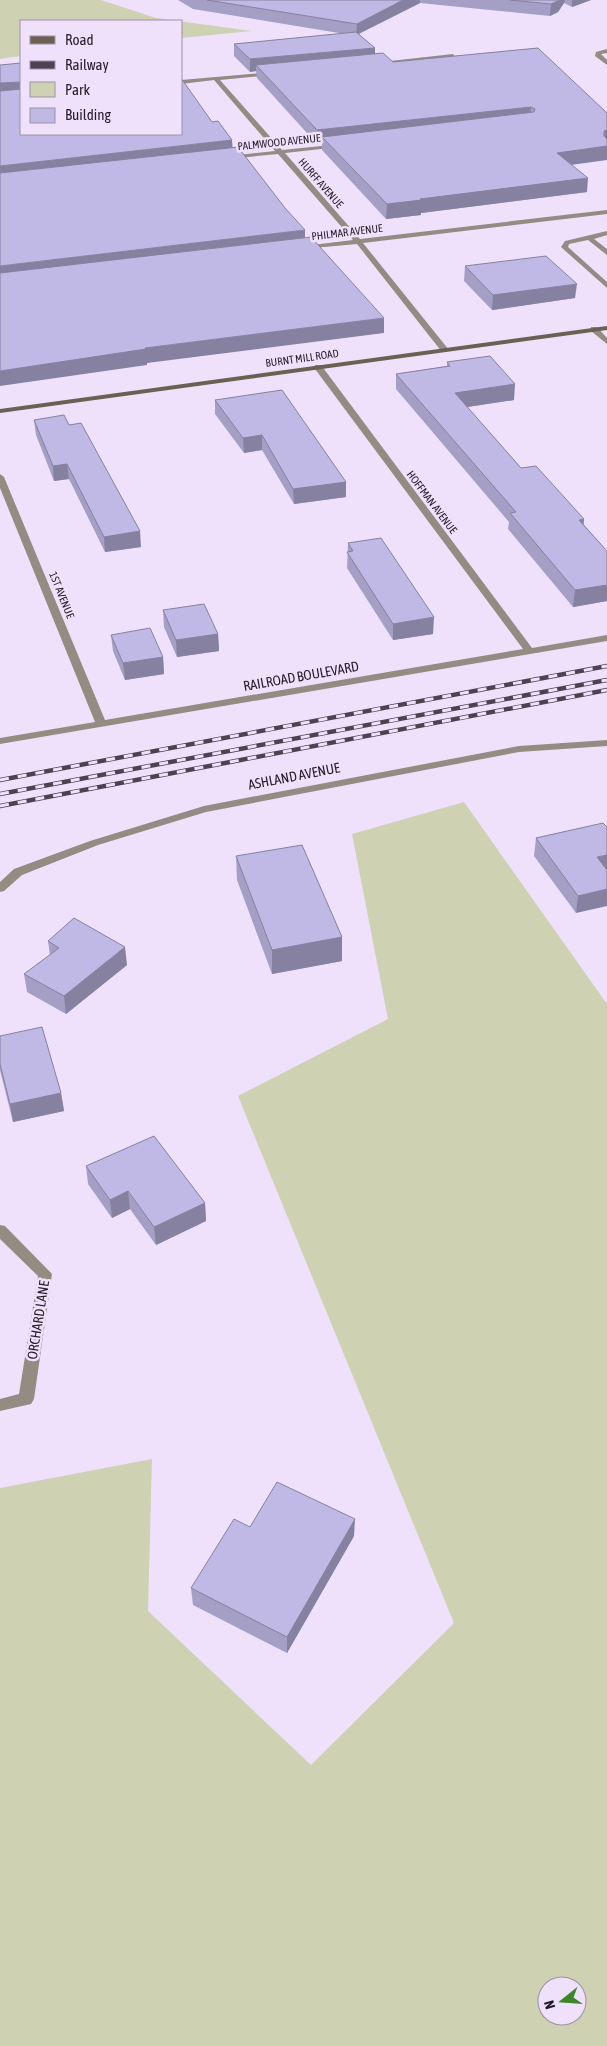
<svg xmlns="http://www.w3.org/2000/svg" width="607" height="2046" viewBox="0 0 607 2046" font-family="'Asap Condensed',sans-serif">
  <rect width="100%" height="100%" fill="#efe1fc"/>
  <g fill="#cfd1b3" fill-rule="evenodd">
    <polygon points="0,0 101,0 156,18 252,31 181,38 181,21 21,21 21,56 0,59"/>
    <path d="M464 802 607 1004V2046H0V1488L152 1459 148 1611 311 1765 454 1623 238 1096 388 1019 352 834ZM547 1986H577V2016H547Z"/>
  </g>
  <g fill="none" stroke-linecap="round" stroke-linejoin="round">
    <g fill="#948b82" fill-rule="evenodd">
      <polygon points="607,49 607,53 601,54 607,60 607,65 595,56 596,52"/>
      <polygon points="607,231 607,235 594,239 607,249 607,255 588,240 569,244 568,247 607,282 607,288 561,247 565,241"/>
    </g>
    <g fill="#948b82" fill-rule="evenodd">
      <polygon points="453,54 455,57 375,65 372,63"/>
      <polygon points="275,72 273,75 220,80 282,150 341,144 339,147 285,153 360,239 607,210 607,214 363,243 449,350 442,352 357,244 302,249 302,247 304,246 353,240 278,154 227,159 227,157 229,156 275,151 214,80 181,84 181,80"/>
      <polygon points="591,327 597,327 607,338 607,344 591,331"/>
      <polygon points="315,365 321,365 532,648 607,635 607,641 0,744 0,738 95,722 0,488 0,474 4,477 105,720 523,649 315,369"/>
      <polygon points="607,740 607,746 519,752 206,812 98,845 22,875 4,891 0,892 0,882 14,869 90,841 204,806 519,746"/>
      <polygon points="0,1225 5,1226 52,1274 34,1399 31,1404 0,1411 0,1399 19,1394 38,1276 0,1239"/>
    </g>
    <polygon fill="#6c6052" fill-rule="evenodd" points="607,326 607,330 0,413 0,409"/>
    <defs>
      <g id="rail">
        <polyline points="0,780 607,666"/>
        <polyline points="0,794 607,680"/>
        <polyline points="0,806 607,690"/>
      </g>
    </defs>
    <use href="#rail" stroke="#4b4350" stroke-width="4.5"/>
    <use href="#rail" stroke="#efe1fc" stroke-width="3" stroke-dasharray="9" stroke-linecap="butt"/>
  </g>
  <g fill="#a59ec5">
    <polygon points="178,0 591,0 572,7 564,3 558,12 550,16 420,3 359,34 375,54 393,62 538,48 572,165 587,192 421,213 421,215 386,219 322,150 322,143 317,144 257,78 256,71 250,72 234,56 234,44 345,34 193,9"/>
    <polygon points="465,266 575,298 492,310 464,281"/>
    <polygon points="447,362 514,400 467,407 521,468 584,525 607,551 607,601 573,607 508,529 509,522 396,389 396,374 447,366"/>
    <polygon points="215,400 346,482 346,497 294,504 262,450 244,453 215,414"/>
    <polygon points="34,420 69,425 141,547 105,552 69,479 54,481 36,435"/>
    <polygon points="348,543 433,634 393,640 347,568"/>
    <polygon points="163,610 218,634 219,651 177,657 164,627"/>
    <polygon points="111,635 163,657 164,674 125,680 113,651"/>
    <polygon points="603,823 576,913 534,856 536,838"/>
    <polygon points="236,856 342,937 342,961 272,974 237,880"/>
    <polygon points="48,941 127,965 66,1014 27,992 24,974 50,955"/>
    <polygon points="0,1036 61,1093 64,1111 13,1122 0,1070"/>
    <polygon points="86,1166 205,1203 206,1221 156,1245 130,1209 112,1218 88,1184"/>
    <polygon points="354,1536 287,1653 193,1605 191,1588"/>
  </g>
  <g fill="#8681a0">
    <polygon points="403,0 420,0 420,3 356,35 357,24"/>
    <polygon points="560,0 565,0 564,3 558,12 550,16 551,4"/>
    <polygon points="572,0 591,0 572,7"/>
    <polygon points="375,48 375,60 256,65 256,71 250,72 250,59"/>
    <polygon points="20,82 21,94 0,96 0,83"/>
    <polygon points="531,107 530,120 322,137 322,143 317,144 317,130"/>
    <polygon points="607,130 607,160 556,167 557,153"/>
    <polygon points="232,140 233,153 0,179 0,166"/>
    <polygon points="588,178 587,192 421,213 421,215 386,219 387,204 420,199"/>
    <polygon points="305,230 305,244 0,280 0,266"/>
    <polygon points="577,284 575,298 492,310 493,295"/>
    <polygon points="384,318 384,333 147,363 147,365 0,386 0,371 145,348"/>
    <polygon points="515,384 514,400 454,409 455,393"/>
    <polygon points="262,435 262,450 244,453 243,438"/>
    <polygon points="67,464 69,479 54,481 53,466"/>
    <polygon points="346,482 346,497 294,504 293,489"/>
    <polygon points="584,519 583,535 579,520"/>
    <polygon points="140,531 141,547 105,552 104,537"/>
    <polygon points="607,585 607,601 573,607 575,590"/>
    <polygon points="434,617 433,634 393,640 393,624"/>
    <polygon points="218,634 219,651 177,657 176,640"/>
    <polygon points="163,657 164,674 125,680 123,663"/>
    <polygon points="607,855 607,872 597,857"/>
    <polygon points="607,889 607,906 576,913 578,896"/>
    <polygon points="342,937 342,961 272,974 272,950"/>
    <polygon points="125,947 127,965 66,1014 64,996"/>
    <polygon points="61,1093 64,1111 13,1122 10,1104"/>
    <polygon points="128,1191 130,1209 112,1218 110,1200"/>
    <polygon points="205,1203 206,1221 156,1245 154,1227"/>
    <polygon points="355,1519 354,1536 287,1653 287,1637"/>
  </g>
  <g fill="#c0b8e5" stroke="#8681a0">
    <polygon points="207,0 403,0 357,24"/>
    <polygon points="510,0 560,0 551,4"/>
    <polygon points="356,32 375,48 250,59 234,44"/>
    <polygon points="538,48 607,113 607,130 604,131 604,136 607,139 607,146 557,153 588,178 420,199 422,200 387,204 322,137 534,112 535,109 531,107 317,130 256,65 383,53 393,62"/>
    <polygon points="21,63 21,83 20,82 0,83 0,65"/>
    <polygon points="181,78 212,122 218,121 232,140 0,166 0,91 21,89 21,87 21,134 181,134"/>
    <polygon points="238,147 285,208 305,230 0,266 0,173"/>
    <polygon points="311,237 384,318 145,348 146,349 0,371 0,273"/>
    <polygon points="546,256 577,284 493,295 465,266"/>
    <polygon points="490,356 515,384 455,393 521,468 536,466 584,519 579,520 607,551 607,585 575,590 510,513 516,512 396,374 450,366 447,362"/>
    <polygon points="282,390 346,482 293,489 262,435 243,438 215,400"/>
    <polygon points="64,415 69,425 81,423 140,531 104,537 67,464 53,466 34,420"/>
    <polygon points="381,538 434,617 393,624 347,552 353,551 348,543"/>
    <polygon points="204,604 218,634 176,640 163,610"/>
    <polygon points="150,628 163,657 123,663 111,635"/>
    <polygon points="603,823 607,827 607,855 597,857 607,870 607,889 578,896 536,838"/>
    <polygon points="302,845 342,937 272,950 236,856"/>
    <polygon points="74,918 125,947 64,996 24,974 59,948 48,941"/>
    <polygon points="42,1027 61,1093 10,1104 0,1064 0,1036"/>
    <polygon points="154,1136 205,1203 154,1227 128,1191 110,1200 86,1166"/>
    <polygon points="277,1482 355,1519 287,1637 191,1588 234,1519 250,1527"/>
  </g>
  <g text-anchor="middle" stroke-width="5" stroke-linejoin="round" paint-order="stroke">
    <g font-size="11" fill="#221c26" stroke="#efe1fc">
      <text transform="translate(279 142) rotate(-6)" y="4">PALMWOOD AVENUE</text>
      <text transform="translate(321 183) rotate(49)" y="4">HURFF AVENUE</text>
      <text transform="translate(347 232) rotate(-7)" y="4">PHILMAR AVENUE</text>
      <text transform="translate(302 358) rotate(-8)" y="4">BURNT MILL ROAD</text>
      <text transform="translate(432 502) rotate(53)" y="4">HOFFMAN AVENUE</text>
      <text transform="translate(62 595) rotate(68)" y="4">1ST AVENUE</text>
    </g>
    <g font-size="14" fill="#221c26" stroke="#efe1fc">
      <text transform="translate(301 676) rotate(-10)" y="5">RAILROAD BOULEVARD</text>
      <text transform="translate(294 776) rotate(-11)" y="5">ASHLAND AVENUE</text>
      <text transform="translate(38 1320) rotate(-81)" y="5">ORCHARD LANE</text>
    </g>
  </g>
  <rect x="20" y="20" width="162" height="115" fill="#efe1fc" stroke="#9d92a6"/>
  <rect x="30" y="36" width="25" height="8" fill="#6c6052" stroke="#9d92a6"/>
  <text x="65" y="45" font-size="15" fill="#221c26">Road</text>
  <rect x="30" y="61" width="25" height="8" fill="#4b4350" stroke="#9d92a6"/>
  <text x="65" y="70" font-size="15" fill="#221c26">Railway</text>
  <rect x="30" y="82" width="25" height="15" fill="#cfd1b3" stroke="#9d92a6"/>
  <text x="65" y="95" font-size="15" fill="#221c26">Park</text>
  <rect x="30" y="108" width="25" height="15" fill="#c0b8e5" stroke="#9d92a6"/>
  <text x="65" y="120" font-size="15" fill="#221c26">Building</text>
  <g transform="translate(562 2001) rotate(253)"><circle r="24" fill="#efe1fc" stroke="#9d92a6"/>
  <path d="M0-4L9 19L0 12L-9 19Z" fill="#3e862c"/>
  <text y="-8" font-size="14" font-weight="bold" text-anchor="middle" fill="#221c26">N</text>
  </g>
</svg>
